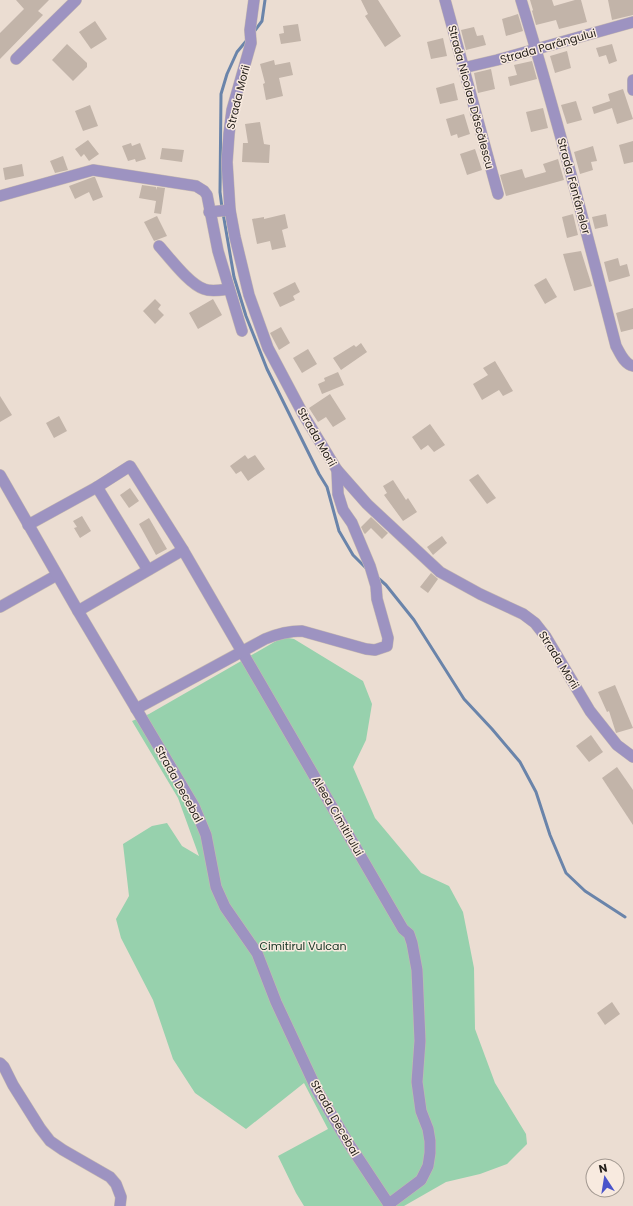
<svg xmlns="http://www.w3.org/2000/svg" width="633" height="1206" viewBox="0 0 633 1206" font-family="Poppins,sans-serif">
  <rect width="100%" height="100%" fill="#ebddd2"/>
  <polygon fill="#97d1ad" points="283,637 294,639 363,681 372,704 366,740 353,767 375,818 421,873 449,886 463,912 474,968 475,1029 495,1083 526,1134 527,1144 507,1164 480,1174 446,1182 404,1206 304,1206 296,1193 278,1156 328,1129 304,1083 246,1129 195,1093 173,1059 153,1000 121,938 116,919 129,896 123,844 152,826 167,823 182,846 199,856 178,798 132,721 149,714"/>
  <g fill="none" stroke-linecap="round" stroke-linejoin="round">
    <g stroke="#6a84aa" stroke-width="3">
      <polyline points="253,33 262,21 265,0"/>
      <polyline points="222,208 220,192 221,94 227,74 237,52 247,40"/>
      <polyline points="223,213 234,277 246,316 267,369 319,474 327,487 339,531 353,555 367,569"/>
      <polyline points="378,578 386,585 414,620 464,699 492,729 520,762 536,792 550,835 566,873 585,891 625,917"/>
    </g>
  </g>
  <g fill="#c2b4a9">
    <polygon points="16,0 49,0 38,11 43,15 0,59 0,33 24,9"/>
    <polygon points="361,0 378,0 401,36 385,47 365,16 368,14"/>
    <polygon points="530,0 552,0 554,6 575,0 581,0 587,22 559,29 556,20 536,25 532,11 533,10"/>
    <polygon points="608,0 633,0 633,15 612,20"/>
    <polygon points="518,14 523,31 506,36 502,19"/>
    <polygon points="95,21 107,39 91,49 79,32"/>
    <polygon points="298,24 301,41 281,44 279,34 284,33 283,26"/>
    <polygon points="474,27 477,36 483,35 486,45 466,50 461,30"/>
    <polygon points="443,38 447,56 431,59 427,42"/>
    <polygon points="67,44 87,63 87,67 73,81 52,60"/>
    <polygon points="612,44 617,61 609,64 606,55 599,57 596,48"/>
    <polygon points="567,51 571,68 555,73 550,56"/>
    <polygon points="274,60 275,65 290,62 293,75 279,78 283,96 266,100 263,84 265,83 260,64"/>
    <polygon points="532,61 537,79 510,86 508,77 517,75 514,65"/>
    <polygon points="491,69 495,89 478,93 474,73"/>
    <polygon points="454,83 458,100 440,104 436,88"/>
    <polygon points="623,89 633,119 617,124 612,108 594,114 592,107 610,101 608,94"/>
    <polygon points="576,101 582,120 567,124 561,105"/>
    <polygon points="90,105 98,126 83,131 75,111"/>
    <polygon points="543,108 548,128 531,132 526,112"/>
    <polygon points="464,114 470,134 458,138 457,134 451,136 446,119"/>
    <polygon points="260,122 264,144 270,145 269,163 242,162 243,143 248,143 245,124"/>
    <polygon points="88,140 99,154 89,161 84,154 81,157 75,149"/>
    <polygon points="633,141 633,162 624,164 619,145"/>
    <polygon points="131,143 132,146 140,143 146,159 136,162 135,159 128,161 122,146"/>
    <polygon points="593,146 597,161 591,162 593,170 580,174 574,152"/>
    <polygon points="162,148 184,150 182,162 160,159"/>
    <polygon points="475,149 482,170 467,175 460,154"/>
    <polygon points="63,156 68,170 55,173 50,161"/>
    <polygon points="558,159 564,180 506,196 500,175 522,169 525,178 546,172 543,164"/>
    <polygon points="22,164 24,176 5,180 3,168"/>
    <polygon points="93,177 95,177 103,197 93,201 89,192 75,199 69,186"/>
    <polygon points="142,185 156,187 157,190 157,187 165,188 161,214 154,213 156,201 139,198"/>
    <polygon points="285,214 288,228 282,230 286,247 272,250 270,241 257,244 252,219 264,217 264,219"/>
    <polygon points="573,214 578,235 567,238 562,217"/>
    <polygon points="606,214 608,226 595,229 592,217"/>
    <polygon points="157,216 167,236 154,241 144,222"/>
    <polygon points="581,251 592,286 574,291 563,254"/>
    <polygon points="618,258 620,266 627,264 630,276 609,282 604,262"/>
    <polygon points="546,278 557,297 545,304 534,285"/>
    <polygon points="295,282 300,292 293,296 295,300 280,307 273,293"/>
    <polygon points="155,299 161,305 158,309 164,315 155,324 143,311"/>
    <polygon points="213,299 222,315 198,329 189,313"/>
    <polygon points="633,308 633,329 621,332 616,313"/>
    <polygon points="281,327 290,343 279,350 270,333"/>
    <polygon points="361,343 367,352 341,370 333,358 354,345 356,347"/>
    <polygon points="308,349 317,364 302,373 293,358"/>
    <polygon points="495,361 513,391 503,396 499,390 482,400 473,384 488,375 483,368"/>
    <polygon points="338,372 344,385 322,394 318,384 325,381 324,378"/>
    <polygon points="330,394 346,419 333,427 326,417 318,422 309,408"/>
    <polygon points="0,396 12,415 0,422"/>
    <polygon points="59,416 67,431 54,438 46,423"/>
    <polygon points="430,424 445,445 434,452 428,445 421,450 412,437"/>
    <polygon points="245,455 248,459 255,455 265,469 248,481 241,471 236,474 230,466"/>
    <polygon points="478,474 496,498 487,504 469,480"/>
    <polygon points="393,480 406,500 408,498 417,512 403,521 384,495 387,493 383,486"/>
    <polygon points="130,488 139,501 129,508 120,495"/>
    <polygon points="82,516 91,531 80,538 74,528 77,527 73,521"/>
    <polygon points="371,517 388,533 382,539 371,528 365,534 364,533 361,527"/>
    <polygon points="149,518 167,549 156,555 139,524"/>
    <polygon points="442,536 447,543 433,555 427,547"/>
    <polygon points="431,573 438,579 428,593 420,587"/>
    <polygon points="615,685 633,728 616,733 609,711 607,712 598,692"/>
    <polygon points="591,735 603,752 589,762 576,746"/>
    <polygon points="617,767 633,790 633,825 602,778"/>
    <polygon points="612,1002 620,1014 605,1025 597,1013"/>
  </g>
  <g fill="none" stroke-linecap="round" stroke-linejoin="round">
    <defs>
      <g id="minor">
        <polyline points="254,0 250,30 251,43 232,110 229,134 227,162 230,210 235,237 249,295 268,348 303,414 337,470 367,504 440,572 480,594 523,614 535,623 546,637 590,711 617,745 633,757"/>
        <polyline points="445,0 498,194"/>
        <path d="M521 0C556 114 586 230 616 346 620 353 624 364 633 366"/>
        <polyline points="16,59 76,0"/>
        <polyline points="463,68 497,60 633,22"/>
        <polyline points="633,80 633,90"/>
        <polyline points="0,196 93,170 196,186 204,191 207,195 218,251 242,331"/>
        <polyline points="209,212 230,210"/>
        <path d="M159 246C170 258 189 284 204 289 211 292 221 290 229 289"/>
        <polyline points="97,487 130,466 183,550"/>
        <polyline points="28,525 97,487 148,570"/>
        <polyline points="0,607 57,575"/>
        <polyline points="78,611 183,550 403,929 409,934 412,943 417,970 420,1041 417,1082 421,1111 428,1129 430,1141 430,1153 428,1166 421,1180 389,1204"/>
        <path d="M136 709 265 639C277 634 288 631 302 631L366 649 375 650 387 646 388 638 377 599 376 586 370 566 352 523 343 510 338 494 337 470"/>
        <polyline points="0,1063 4,1067 13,1085 40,1128 50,1141 63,1150 110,1177 116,1184 121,1197 120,1206"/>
      </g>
      <polyline id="tertiary" points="0,475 78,611 194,806 206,835 216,887 225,907 257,953 276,1002 317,1090 349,1144 390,1206"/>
    </defs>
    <use href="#minor" stroke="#c7bab1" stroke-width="12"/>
    <use href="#tertiary" stroke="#c7bab1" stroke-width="12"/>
    <use href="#minor" stroke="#9d93c1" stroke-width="11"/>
    <use href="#tertiary" stroke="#9d93c1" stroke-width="11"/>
  </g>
  <g text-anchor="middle" stroke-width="3" stroke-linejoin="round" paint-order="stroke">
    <g font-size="11" fill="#221d19" stroke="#f8eadf">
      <text transform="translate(548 46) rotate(-16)" y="4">Strada Parângului</text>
      <text transform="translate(238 97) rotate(-76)" y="4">Strada Morii</text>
      <text transform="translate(471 97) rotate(75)" y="4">Strada Nicolae Dăscălescu</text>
      <text transform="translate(574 186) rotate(75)" y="4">Strada Fântânelor</text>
      <text transform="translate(317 437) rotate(60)" y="4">Strada Morii</text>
      <text transform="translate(559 660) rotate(58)" y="4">Strada Morii</text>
      <text transform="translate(179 784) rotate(61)" y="4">Strada Decebal</text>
      <text transform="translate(338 816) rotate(60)" y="4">Aleea Cimitirului</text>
      <text transform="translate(335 1118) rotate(60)" y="4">Strada Decebal</text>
    </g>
    <g font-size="11" fill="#123120" stroke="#f8eadf">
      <text x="303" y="950">Cimitirul Vulcan</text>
    </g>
  </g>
  <g transform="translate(605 1178) rotate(348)"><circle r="19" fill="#f8eadf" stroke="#a29890"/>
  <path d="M0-3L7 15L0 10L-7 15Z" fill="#4a54ca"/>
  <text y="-6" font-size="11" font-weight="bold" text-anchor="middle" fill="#221d19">N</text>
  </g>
</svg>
